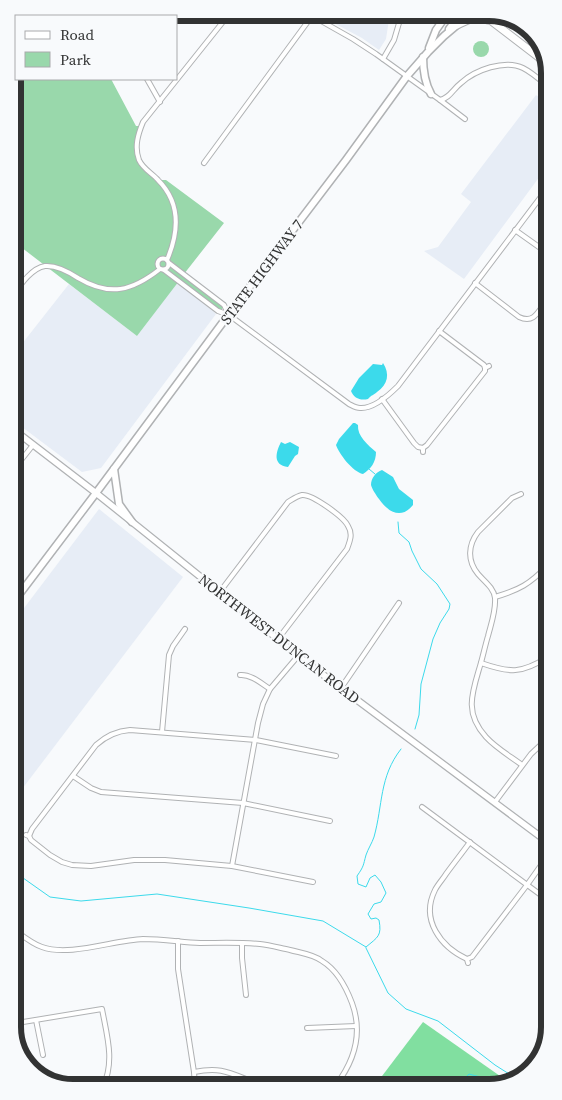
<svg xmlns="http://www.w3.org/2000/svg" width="562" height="1100" viewBox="0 0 562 1100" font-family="'Source Serif 4',serif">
  <rect width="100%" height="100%" fill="#f8fafc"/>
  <g fill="#e7edf6">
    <polygon points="315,13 390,13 386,39 379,50 362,38"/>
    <polygon points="536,95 545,101 546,168 464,279 424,251 438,247 471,202 461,194"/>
    <polygon points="177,283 213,311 216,314 101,468 82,472 14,421 14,354 69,284 137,336"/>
    <polygon points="99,509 183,577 16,797 15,620"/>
  </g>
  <g fill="#99d8ab">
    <circle cx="481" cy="49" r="8"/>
    <polygon points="16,61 16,79 111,79 136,126 142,126 137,139 139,161 158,180 166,180 224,223 184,274 226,303 220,312 179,281 137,336 13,241 13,70"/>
  </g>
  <polygon fill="#81dfa0" points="423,1022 510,1083 376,1084"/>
  <g fill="#3cdaeb">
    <path d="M383 363C390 374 388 384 377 392 374 395 371 395 368 399 360 401 354 398 351 391L359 378 373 364 382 365Z"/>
    <path d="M353 423H355L358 425C357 436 368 445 376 452 376 462 371 469 363 474 353 472 339 454 336 445L339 439Z"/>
    <path d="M281 442 285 444 290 442 299 447 298 454 295 456 288 467C272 465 276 452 281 442Z"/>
    <path d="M382 470 393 477 399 489 413 500V505C401 520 388 512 379 499 376 495 372 489 371 485 371 478 376 472 382 470Z"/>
  </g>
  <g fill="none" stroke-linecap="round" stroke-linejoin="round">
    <g stroke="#3cdaeb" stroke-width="1">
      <polyline points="369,469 375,474"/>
      <polyline points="398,522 399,533 409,542 412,551 421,569 437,584 450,604 449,609 440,623 433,639 421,684 419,715 415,729"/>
      <polyline points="16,873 50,897 81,901 157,894 249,908 323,921 366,947"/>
      <path d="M366 947C378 937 382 936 379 920L376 918 371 919 368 914 374 904 381 902 386 893 381 882 375 875 370 878 366 887 358 884 357 876C364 866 363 866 366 855 368 849 372 843 374 837 383 805 379 777 401 749"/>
      <polyline points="366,948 388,993 406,1009 438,1021 495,1065 517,1079"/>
      <path d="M460 1083 469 1074C485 1079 495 1079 512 1076"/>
    </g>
    <defs>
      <g id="street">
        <polyline points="112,13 114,16"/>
        <path d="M307 13 353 39 376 54 440 100C450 98 453 89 461 83 475 70 505 59 523 68 531 72 538 78 545 84"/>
        <polyline points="138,16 141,13"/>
        <polyline points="383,59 394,40 402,13"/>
        <polyline points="147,79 160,102"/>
        <polyline points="440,100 465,119"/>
        <polyline points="204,163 312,16"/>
        <polyline points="515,230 546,252"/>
        <circle cx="163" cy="264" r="5.5"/>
        <path d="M167 260C179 232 181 203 158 180 152 173 143 169 139 160 134 147 138 134 143 122L230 13"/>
        <polyline points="169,263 224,305 229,315"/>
        <path d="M164 270 218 311 229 315 349 404C353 406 356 408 360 408 374 409 389 395 398 386L546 190"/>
        <path d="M475 283 519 317C534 324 538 312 546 301"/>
        <path d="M14 294C21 284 32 268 45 266 57 265 69 272 78 278 110 297 132 291 160 269"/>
        <polyline points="439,331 480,362 484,365 485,368"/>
        <polyline points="382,399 414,443 418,447 423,448"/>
        <polyline points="423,452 423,448 427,445 485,371 485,368 489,366"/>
        <polyline points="14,469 33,445"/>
        <path d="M521 494 512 498 478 532C468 545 467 561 478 574 484 581 494 588 495 598 496 611 491 624 488 636 485 646 483 656 480 666 472 693 464 713 486 737 496 748 510 756 522 765"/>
        <path d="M219 593 288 502C293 499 297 496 302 495 312 494 344 517 348 526 353 534 350 541 347 549L278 639"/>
        <path d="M495 597C519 590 530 584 547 566"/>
        <path d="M481 663C510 673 521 674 548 657"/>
        <path d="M240 675C251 674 262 684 270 689"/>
        <polyline points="341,688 399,603"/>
        <polyline points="162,732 169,655 173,646 185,629"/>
        <polyline points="73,776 91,788 101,792 243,803 330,821"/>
        <polyline points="495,802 531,754 548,738"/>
        <polyline points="422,807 549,901"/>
        <polyline points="26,835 29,836 31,840 50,855 62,862 72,865 91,866 134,860 165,860 232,866 313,882"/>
        <path d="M29 836 32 829 96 745C106 736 116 731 130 730L256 740 336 756"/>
        <polyline points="232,866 258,723 263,704 270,689 298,656"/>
        <path d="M16 931C24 937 33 944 42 947 69 957 114 940 143 939 162 939 181 942 200 943 220 943 240 942 260 944 270 945 280 948 290 950 301 953 313 954 322 961 337 970 346 987 352 1003 363 1033 355 1060 336 1085"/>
        <polyline points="178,941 178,969 194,1072 195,1086"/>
        <polyline points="242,943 242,958 246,995"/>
        <path d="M467 959C441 947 420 920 435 890 438 884 443 879 446 874 454 863 462 853 470 842"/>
        <polyline points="468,963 467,959 472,957 527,885 549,854"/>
        <polyline points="36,1020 43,1055"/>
        <path d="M17 1023 102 1009C107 1036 115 1061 103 1087"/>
        <polyline points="307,1028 356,1026"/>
        <path d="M194 1072C220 1067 228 1072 251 1081"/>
      </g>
      <polyline id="secondary" points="14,430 96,493 278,639 298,656 549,843"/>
      <g id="primary">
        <polyline points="449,29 461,13"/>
        <polyline points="429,48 436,30 448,13"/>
        <path d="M423 57C423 70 425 83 431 94"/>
        <polyline points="114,469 119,504 132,522"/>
        <polyline points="15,600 96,493 235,306 346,160 407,76 428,52 444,36 457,25 467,13"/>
      </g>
      <g id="highway">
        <polyline points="481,13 545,62"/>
        <path d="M457 25C468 20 476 15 488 20"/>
      </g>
    </defs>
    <use href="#street" stroke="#b0b2b4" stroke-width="6"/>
    <use href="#secondary" stroke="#b0b2b4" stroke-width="8"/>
    <use href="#primary" stroke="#b0b2b4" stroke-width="9"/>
    <use href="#highway" stroke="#b0b2b4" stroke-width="9"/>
    <use href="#street" stroke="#fff" stroke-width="4"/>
    <use href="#secondary" stroke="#fff" stroke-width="5.5"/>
    <use href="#primary" stroke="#fff" stroke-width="6"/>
    <use href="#highway" stroke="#fff" stroke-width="7"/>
  </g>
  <g text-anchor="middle" stroke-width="4.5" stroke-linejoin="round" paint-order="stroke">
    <g font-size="15" fill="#323333" stroke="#f8fafc">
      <text transform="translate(262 272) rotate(-53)" y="5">STATE HIGHWAY 7</text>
      <text transform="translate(279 639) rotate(38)" y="5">NORTHWEST DUNCAN ROAD</text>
    </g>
  </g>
  <path d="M0 0H562V1100H0ZM73 21H489A52 52 0 0 1 541 73V1027A52 52 0 0 1 489 1079H73A52 52 0 0 1 21 1027V73A52 52 0 0 1 73 21Z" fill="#f8fafc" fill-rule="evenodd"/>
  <path fill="none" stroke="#323333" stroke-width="6" d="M73 21H489A52 52 0 0 1 541 73V1027A52 52 0 0 1 489 1079H73A52 52 0 0 1 21 1027V73A52 52 0 0 1 73 21Z"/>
  <rect x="15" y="15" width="162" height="65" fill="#f8fafc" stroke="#a9aaac"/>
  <rect x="25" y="31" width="25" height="8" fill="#ffffff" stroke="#a9aaac"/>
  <text x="60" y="40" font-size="15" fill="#323333">Road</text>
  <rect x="25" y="52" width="25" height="15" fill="#99d8ab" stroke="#a9aaac"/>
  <text x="60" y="65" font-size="15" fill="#323333">Park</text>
</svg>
